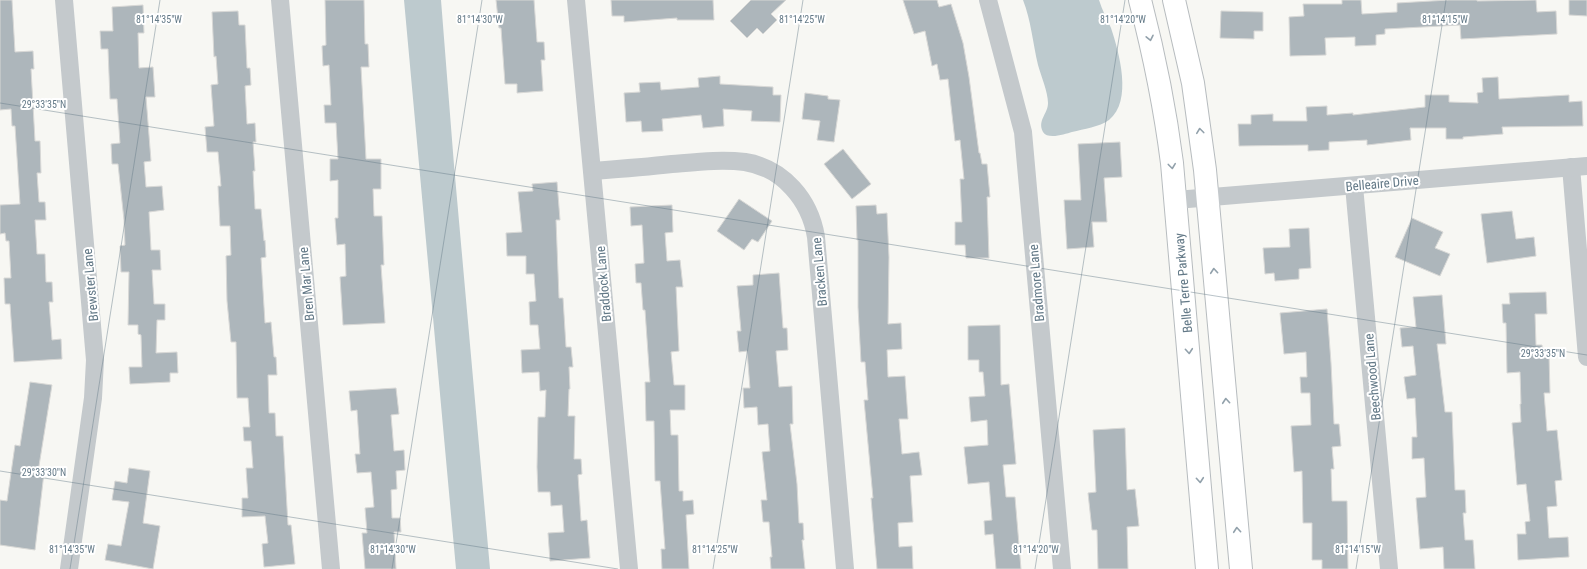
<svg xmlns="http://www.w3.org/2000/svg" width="1587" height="569" viewBox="0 0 1587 569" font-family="'Roboto Condensed',sans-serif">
  <rect width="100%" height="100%" fill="#f7f7f3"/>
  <g fill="#bdcace">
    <polygon points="404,0 441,0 454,165 490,569 456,569"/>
    <path d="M1023 0H1099C1102 10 1107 19 1111 28 1119 52 1133 101 1109 120 1099 127 1084 129 1072 132 1065 134 1048 140 1043 132 1037 120 1048 114 1048 103 1048 92 1041 76 1038 65 1033 44 1031 20 1023 0Z"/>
  </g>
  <g fill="#adb6bb" stroke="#d8d8d6">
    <polygon points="0,0 12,0 15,52 33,51 34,69 31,69 35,141 40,141 41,173 37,173 39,202 45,202 46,220 35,220 37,254 45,254 46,282 52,282 53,302 49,302 52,340 61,339 62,359 14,362 10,304 5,304 4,278 11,278 9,241 6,241 5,233 0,234 0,205 20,204 15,126 12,126 11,109 0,110"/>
    <polygon points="325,0 364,0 365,44 368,44 369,67 361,67 366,159 381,159 381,189 373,189 374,216 382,216 384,265 381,265 385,323 343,325 340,277 346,276 345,244 337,245 335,218 338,218 338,180 330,181 330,159 338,159 336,123 325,123 324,105 331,105 329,65 323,66 322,46 326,45"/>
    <polygon points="496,0 534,0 537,42 544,42 545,60 541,60 543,91 517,93 517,84 505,84 501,28 499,28"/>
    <polygon points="611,0 713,0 714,20 677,20 677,18 624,22 624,16 612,16"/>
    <polygon points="751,0 786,0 771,14 777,20 763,34 757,28 747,38 730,21"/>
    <polygon points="903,0 937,0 939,7 951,4 963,43 969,77 979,153 980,153 982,164 987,164 990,197 987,197 989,258 966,258 965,245 955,245 955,222 962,222 960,179 964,179 960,140 955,141 948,79 940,80 937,64 932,66 925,31 914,34"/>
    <polygon points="1342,0 1361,0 1362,14 1397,12 1397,3 1449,0 1477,0 1477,1 1536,0 1537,12 1556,11 1557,34 1461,39 1460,25 1385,29 1385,34 1376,35 1376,45 1355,46 1355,37 1325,38 1326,55 1290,56 1289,17 1304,16 1303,4 1342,4"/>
    <polygon points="1569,0 1587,0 1587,16 1569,15"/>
    <polygon points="143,5 144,33 138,33 139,68 153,67 155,97 146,97 151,161 144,162 146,187 162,186 164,210 149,212 151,250 160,250 161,270 152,270 154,304 165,304 165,320 157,320 156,353 177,352 178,373 170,373 170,382 130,384 129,367 142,367 141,335 138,334 138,325 128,325 129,272 121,272 120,246 125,245 124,220 118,164 112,164 111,144 120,143 117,99 110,99 108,49 101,49 100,31 113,31 112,7"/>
    <polygon points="238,11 239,25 245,25 247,68 250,68 251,85 245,86 247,124 255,123 256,142 253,142 255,171 253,171 255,209 261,209 264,241 265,240 266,257 261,258 265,323 271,322 274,357 276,357 277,375 268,375 269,413 275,413 276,436 283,436 288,525 291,525 295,564 264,567 262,544 268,543 265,516 242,517 242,498 248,498 246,468 253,468 251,441 244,441 243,427 250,427 248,398 237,398 236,342 231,342 227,301 226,256 231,255 230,226 220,226 218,186 221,186 218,152 207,152 205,127 214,126 211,85 218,84 216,56 214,57 212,12"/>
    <polygon points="1221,11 1263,12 1263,31 1254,31 1254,39 1220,38"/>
    <polygon points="720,76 720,84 773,87 773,95 781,95 780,122 751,121 752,111 723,109 724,126 703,128 701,115 662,119 663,131 642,132 641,121 626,122 624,93 640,92 639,83 660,82 661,90 699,87 698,78"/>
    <polygon points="1498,77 1499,99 1569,95 1569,102 1582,101 1583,126 1502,127 1503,134 1463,137 1463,139 1446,139 1446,128 1410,128 1411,140 1367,145 1367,140 1329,142 1329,150 1308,151 1308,145 1239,146 1238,124 1251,124 1251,115 1273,114 1273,121 1307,121 1306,107 1327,106 1327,115 1353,113 1353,115 1425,107 1425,95 1449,95 1449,102 1478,103 1477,93 1483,92 1482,78"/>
    <polygon points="805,93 828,96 828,99 840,100 834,142 817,140 820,121 802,119"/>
    <polygon points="1120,142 1122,177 1104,178 1107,222 1092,222 1094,247 1067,249 1064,200 1081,200 1078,144"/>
    <polygon points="843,149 871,184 852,199 824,164"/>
    <polygon points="557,182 560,220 556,220 559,298 563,298 566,347 571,347 573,367 569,367 570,389 569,389 568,416 575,416 574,459 581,459 582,474 578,475 581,521 587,520 590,558 550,561 548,533 564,532 562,505 551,506 550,492 538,492 537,467 538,417 545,417 546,390 540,391 539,372 522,373 521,350 540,349 538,325 530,325 529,302 536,301 534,274 526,274 526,256 507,256 506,233 522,232 518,192 533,191 532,184"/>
    <polygon points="739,199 772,221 758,242 752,239 744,250 717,231"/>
    <polygon points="672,205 673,232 665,233 667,261 680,260 683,287 676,287 679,351 671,352 674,385 685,385 685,410 670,410 671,435 678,435 679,491 683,491 683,501 693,500 694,514 686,515 689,569 662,569 661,549 665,549 660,481 655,481 654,421 646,421 645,382 650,382 645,310 643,310 641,283 636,283 635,264 644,263 642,225 631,226 630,207"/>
    <polygon points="876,205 877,214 887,213 889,257 888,324 901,323 902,349 887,350 888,377 905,376 908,419 899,419 902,454 919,452 922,475 910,476 913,522 898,523 899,547 912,546 913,569 877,569 871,498 873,498 864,400 868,400 865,362 861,362 858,307 858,240 857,240 856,206"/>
    <polygon points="1512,211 1516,239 1534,237 1536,256 1487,263 1481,214"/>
    <polygon points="1412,218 1443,232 1435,248 1450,254 1440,276 1395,257"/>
    <polygon points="1309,228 1311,268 1299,269 1299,279 1275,281 1274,273 1265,274 1263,248 1290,247 1289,229"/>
    <polygon points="779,273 783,328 787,328 788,350 776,351 779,387 792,386 793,424 790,424 797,484 799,523 803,523 804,540 802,540 805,569 771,569 770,557 772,557 769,522 763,522 761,500 767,500 762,452 770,451 768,424 758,425 757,407 744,408 743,388 750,388 747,351 739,352 737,331 741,331 737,286 753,285 753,275"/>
    <polygon points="1546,292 1547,314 1535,314 1536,345 1542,345 1543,355 1549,355 1550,393 1544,393 1547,431 1557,430 1562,480 1555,481 1557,506 1547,507 1549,538 1568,537 1569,557 1518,560 1517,534 1526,534 1525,522 1530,521 1526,484 1517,485 1512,423 1521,422 1520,404 1521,404 1520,372 1507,373 1506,323 1503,323 1502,304 1510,304 1509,293"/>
    <polygon points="1442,295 1446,344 1437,344 1445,412 1452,412 1455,490 1465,490 1466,513 1463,513 1465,540 1473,540 1475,569 1444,569 1443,547 1420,549 1416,498 1426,497 1424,458 1412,459 1412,437 1417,437 1415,398 1407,399 1404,377 1416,375 1413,346 1402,347 1400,328 1416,327 1413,297"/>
    <polygon points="1327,309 1331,363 1334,424 1339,424 1341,446 1332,447 1334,469 1331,469 1332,501 1347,501 1348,569 1322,569 1322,560 1312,560 1312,523 1303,523 1302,471 1294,472 1291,426 1311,425 1310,393 1301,393 1300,377 1307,377 1306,352 1284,354 1280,313"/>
    <polygon points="1000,325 1001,385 1009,384 1016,464 1003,465 1006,497 1015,497 1021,569 996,569 993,534 985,535 984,521 992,520 989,482 968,484 964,447 988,445 987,420 971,422 969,397 985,396 983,372 979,372 979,360 968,360 968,326"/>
    <polygon points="30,382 52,385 38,472 44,473 35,550 0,545 0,500 7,501 15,445 20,446"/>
    <polygon points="396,388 399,414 391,415 394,451 404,450 405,470 396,471 397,489 391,490 392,518 400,518 401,532 394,532 396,569 365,569 362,533 367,533 365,508 374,507 371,472 357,473 355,454 360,454 357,410 351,411 349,391"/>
    <polygon points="1125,428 1127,490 1135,489 1139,526 1127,527 1128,569 1098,569 1097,530 1092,530 1088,493 1096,492 1093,430"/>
    <polygon points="129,468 150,471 143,523 160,526 153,569 105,560 108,544 121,546 129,502 112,500 115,481 127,483"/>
  </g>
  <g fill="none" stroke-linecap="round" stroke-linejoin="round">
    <defs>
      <g id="major">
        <path d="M1140 0C1154 54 1165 108 1172 163L1207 569"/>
        <polyline points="1174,0 1193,83 1205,170 1241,569"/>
      </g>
    </defs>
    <use href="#major" stroke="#b7bcbf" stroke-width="24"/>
    <g stroke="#c4c9cc" stroke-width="18">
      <polyline points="64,0 95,360 93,398 69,569"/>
      <polyline points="280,0 331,569"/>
      <polyline points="576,0 629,569"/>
      <polyline points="988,0 1023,132 1062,569"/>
      <polyline points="1571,167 1587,357"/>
      <path d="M593 171C619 169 645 167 672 164 696 162 721 159 745 162 783 168 810 200 816 237L845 569"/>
      <polyline points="1354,186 1389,569"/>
      <polyline points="1176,200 1587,166"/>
    </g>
    <use href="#major" stroke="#fff" stroke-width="22"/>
  </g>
  <defs><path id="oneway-chevron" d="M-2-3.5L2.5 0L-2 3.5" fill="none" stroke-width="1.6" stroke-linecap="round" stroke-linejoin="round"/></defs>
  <g stroke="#92a1ab">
    <use href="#oneway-chevron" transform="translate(1150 38) rotate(78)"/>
    <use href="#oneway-chevron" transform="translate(1200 131) rotate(-97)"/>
    <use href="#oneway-chevron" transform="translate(1172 166) rotate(83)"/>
    <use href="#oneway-chevron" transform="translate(1214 271) rotate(-95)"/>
    <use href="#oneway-chevron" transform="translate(1189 351) rotate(85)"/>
    <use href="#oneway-chevron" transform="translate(1226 401) rotate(-95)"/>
    <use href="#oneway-chevron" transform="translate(1200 480) rotate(85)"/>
    <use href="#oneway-chevron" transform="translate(1237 530) rotate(-95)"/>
  </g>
  <path fill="none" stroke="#637987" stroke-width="1" stroke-opacity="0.45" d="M0 103 1587 355M0 471 618 569M70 569 160 0M392 569 482 0M713 569 803 0M1035 569 1125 0M1356 569 1446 0"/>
  <g text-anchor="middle" stroke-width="4" stroke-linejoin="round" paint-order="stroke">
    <g font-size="13" fill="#637987" stroke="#fff">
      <text transform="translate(1382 183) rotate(-5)" y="5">Belleaire Drive</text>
      <text transform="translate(819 272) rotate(-95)" y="5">Bracken Lane</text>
      <text transform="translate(1036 283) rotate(-95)" y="5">Bradmore Lane</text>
      <text transform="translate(1183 283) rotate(-95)" y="5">Belle Terre Parkway</text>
      <text transform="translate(306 284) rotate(-95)" y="5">Bren Mar Lane</text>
      <text transform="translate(603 284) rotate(-95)" y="5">Braddock Lane</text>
      <text transform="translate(90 285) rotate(-95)" y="5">Brewster Lane</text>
      <text transform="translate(1372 377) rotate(-95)" y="5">Beechwood Lane</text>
    </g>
  </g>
  <g font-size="10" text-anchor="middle" fill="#637987" stroke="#fff" stroke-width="4" stroke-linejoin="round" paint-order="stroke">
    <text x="159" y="23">81°14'35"W</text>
    <text x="480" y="23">81°14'30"W</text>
    <text x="802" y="23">81°14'25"W</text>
    <text x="1123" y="23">81°14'20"W</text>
    <text x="1445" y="23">81°14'15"W</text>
    <text x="44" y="108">29°33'35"N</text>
    <text x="1543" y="357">29°33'35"N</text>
    <text x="44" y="476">29°33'30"N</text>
    <text x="72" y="553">81°14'35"W</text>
    <text x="393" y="553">81°14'30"W</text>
    <text x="715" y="553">81°14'25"W</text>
    <text x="1036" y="553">81°14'20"W</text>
    <text x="1358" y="553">81°14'15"W</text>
  </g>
</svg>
